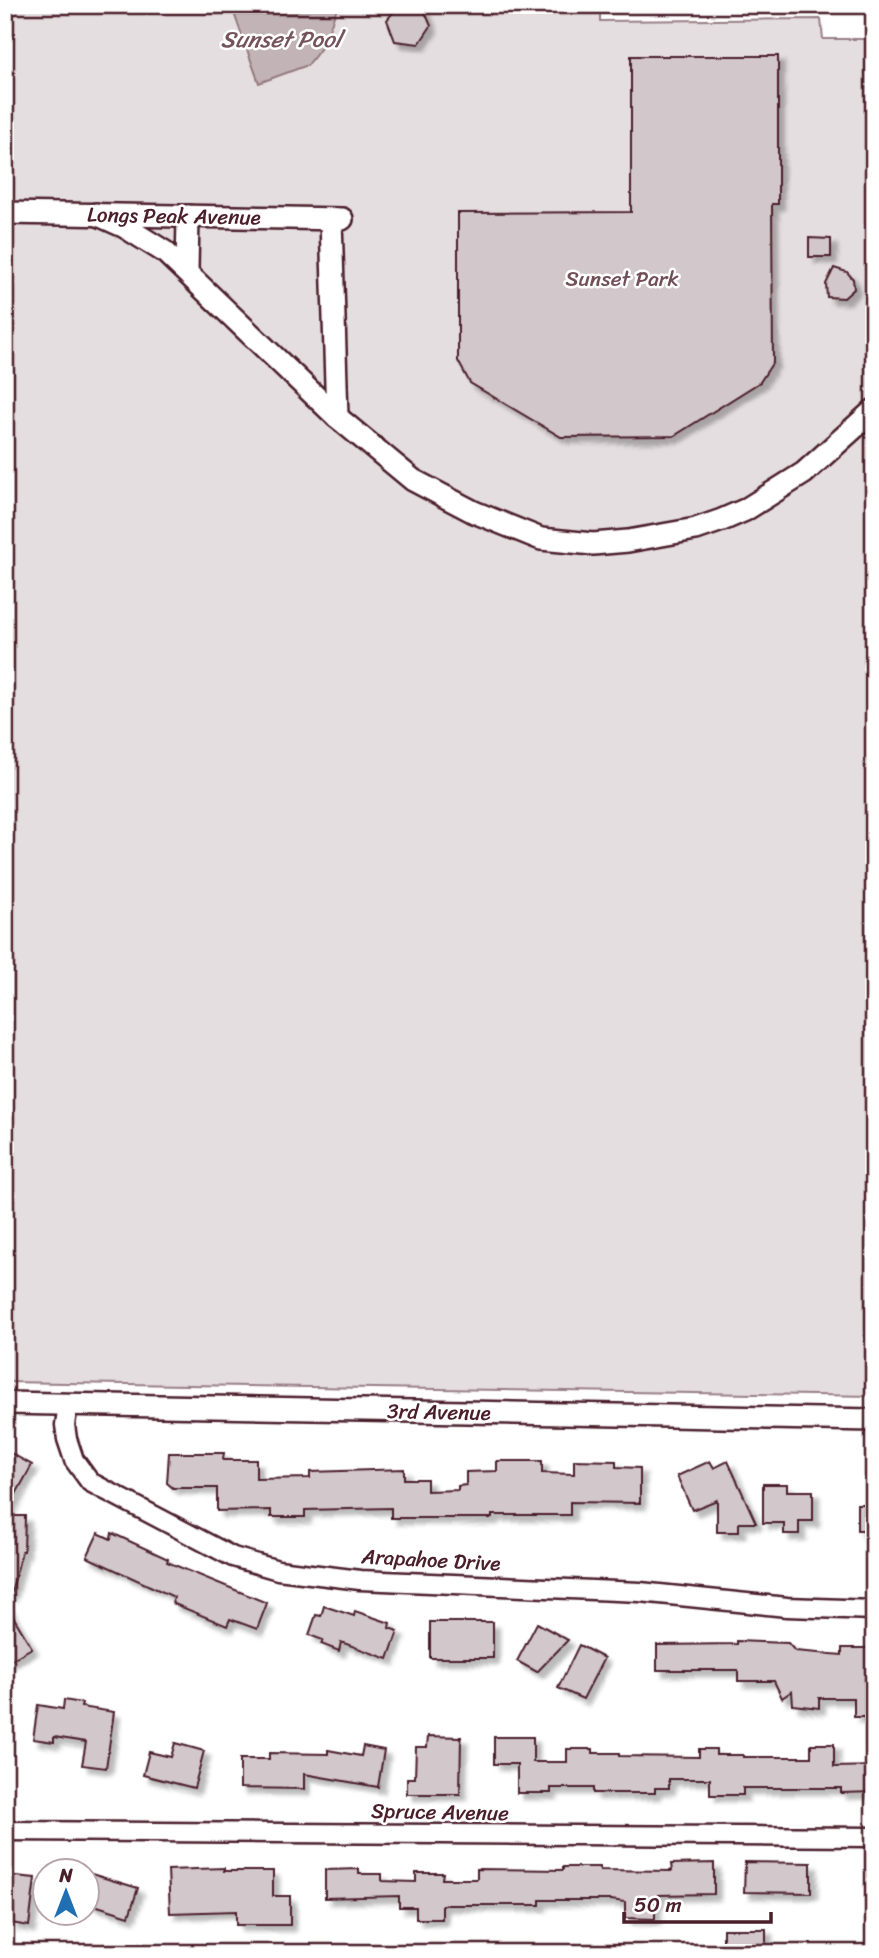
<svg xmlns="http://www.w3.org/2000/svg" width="879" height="1958" viewBox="0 0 879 1958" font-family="Sriracha,sans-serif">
  <defs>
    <filter id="shadow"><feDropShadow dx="6" dy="6" stdDeviation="2" flood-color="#0004"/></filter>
  </defs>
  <rect width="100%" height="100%" fill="#fff"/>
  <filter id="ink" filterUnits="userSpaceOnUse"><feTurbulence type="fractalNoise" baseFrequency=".0143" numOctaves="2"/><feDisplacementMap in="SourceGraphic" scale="14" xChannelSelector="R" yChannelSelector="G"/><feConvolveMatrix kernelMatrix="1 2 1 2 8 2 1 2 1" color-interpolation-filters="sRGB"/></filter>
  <g filter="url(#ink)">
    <polygon fill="#e5dee0" stroke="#987e86" stroke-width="2" points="5,5 600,5 600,21 821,19 823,39 874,39 874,1396 5,1382"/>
    <polygon fill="#c1b3b6" stroke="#91787e" stroke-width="2" points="255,5 338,5 324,44 308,65 259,83 234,13"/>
    <g fill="#d2c7cb" stroke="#4a1f2b" stroke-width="2" filter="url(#shadow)">
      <polygon points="399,5 422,5 431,26 419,44 395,41 387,20"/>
      <polygon points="631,56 778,56 778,204 772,204 773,362 760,382 674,436 561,437 470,383 458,361 458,213 631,212"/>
      <polygon points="809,238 831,239 831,257 809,257"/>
      <polygon points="834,268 847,272 853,279 854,289 844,298 827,297 826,284"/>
      <polygon points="5,1450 32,1465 5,1514"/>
      <polygon points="169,1453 224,1453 223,1460 256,1460 256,1479 310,1478 310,1472 404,1469 404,1479 427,1479 427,1491 458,1490 458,1486 466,1485 466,1472 497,1471 497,1461 542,1461 542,1473 574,1474 574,1460 616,1461 616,1467 640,1468 640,1503 570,1502 570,1515 492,1515 492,1518 391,1518 391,1508 305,1510 305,1517 271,1517 271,1510 217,1511 217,1488 173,1488 167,1483"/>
      <polygon points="710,1461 714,1468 728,1461 756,1523 739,1523 739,1532 717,1532 717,1500 692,1510 677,1476"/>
      <polygon points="763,1484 787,1484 787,1491 813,1491 813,1521 799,1521 799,1534 784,1534 784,1523 763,1523"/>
      <rect x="857" y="1504" width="17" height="26"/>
      <polygon points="5,1516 25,1516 24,1551 22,1551 11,1594 5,1593"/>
      <polygon points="98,1533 111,1539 112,1533 168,1559 167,1562 267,1603 257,1629 230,1619 227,1626 172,1603 174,1597 87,1557"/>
      <polygon points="5,1603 32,1648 5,1663"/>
      <polygon points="324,1606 354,1616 355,1611 390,1623 389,1628 398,1631 388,1659 341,1642 339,1651 321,1644 323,1640 309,1635 316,1615 321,1616"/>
      <rect x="430" y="1622" width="63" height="36"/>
      <polygon points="537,1623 568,1640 537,1672 517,1661"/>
      <polygon points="737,1641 788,1643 795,1651 842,1655 842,1648 874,1648 874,1717 854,1717 854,1698 819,1698 819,1708 793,1705 792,1691 782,1698 774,1681 738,1681 738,1670 657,1670 657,1645 737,1644"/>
      <polygon points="579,1645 604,1658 583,1699 558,1688"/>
      <polygon points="64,1700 82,1703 81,1707 114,1712 106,1768 82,1765 86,1742 54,1737 54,1742 33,1739 38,1705 63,1709"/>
      <polygon points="428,1736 461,1737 460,1794 407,1794 407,1778 415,1778 416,1747 427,1747"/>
      <polygon points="494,1737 533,1737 533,1762 567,1762 567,1749 593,1749 593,1753 619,1753 619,1756 699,1757 699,1749 716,1749 716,1755 743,1755 743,1757 811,1757 811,1744 834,1744 834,1767 874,1766 874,1792 841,1793 841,1788 743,1788 743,1795 710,1795 710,1779 669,1779 669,1788 655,1788 655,1793 593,1793 593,1788 551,1788 551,1793 517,1793 517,1764 494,1764"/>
      <polygon points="175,1743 204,1751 194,1788 143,1775 149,1752 171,1757"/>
      <polygon points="363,1746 384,1750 378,1787 304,1774 304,1789 240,1788 240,1759 269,1759 269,1753 328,1754 328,1750 361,1756"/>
      <polygon points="745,1862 811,1863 811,1893 744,1892"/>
      <polygon points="714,1863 714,1894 658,1895 658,1902 655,1902 655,1919 625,1918 625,1902 611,1900 540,1900 540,1905 442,1905 442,1919 416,1919 416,1907 399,1907 399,1896 325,1898 325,1870 359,1869 359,1874 382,1874 382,1881 416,1882 416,1873 443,1873 442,1879 477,1879 477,1869 563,1870 563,1867 600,1867 600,1870 672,1871 671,1864"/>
      <polygon points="224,1868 224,1871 273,1871 273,1896 290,1896 290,1925 236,1925 236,1911 170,1913 168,1870"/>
      <polygon points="88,1873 138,1888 129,1916 88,1903"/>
      <polygon points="5,1875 35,1878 29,1926 11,1923 13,1904 5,1903"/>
      <rect x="723" y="1929" width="43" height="24"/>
    </g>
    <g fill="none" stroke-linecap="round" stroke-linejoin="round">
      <defs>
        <g id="minor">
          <polyline points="68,1404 65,1425 67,1439 74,1460 90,1482 233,1557 278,1570 360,1580 640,1592 787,1607 874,1610"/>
          <polyline points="5,1831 874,1837"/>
        </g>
        <g id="tertiary">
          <polyline points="5,213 342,219"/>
          <polyline points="96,214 125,227 165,252 337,417 413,480 474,512 541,539 593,544 628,541 696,529 722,520 745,510 804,473 874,410"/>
          <polyline points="331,219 337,417"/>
          <polyline points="187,271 188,216"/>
          <polyline points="5,1403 874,1420"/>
        </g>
      </defs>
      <use href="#minor" stroke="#4a1f2b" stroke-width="23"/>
      <use href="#tertiary" stroke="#4a1f2b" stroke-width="26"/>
      <use href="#minor" stroke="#fff" stroke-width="18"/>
      <use href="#tertiary" stroke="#fff" stroke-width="21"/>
    </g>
  </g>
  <g text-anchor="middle" stroke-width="5" stroke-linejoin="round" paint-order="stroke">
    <g font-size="21" fill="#4a1f2b" stroke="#fff">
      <text transform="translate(174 216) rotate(1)" y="7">Longs Peak Avenue</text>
      <text transform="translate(439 1412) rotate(1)" y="7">3rd Avenue</text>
      <text transform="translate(431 1560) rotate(3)" y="7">Arapahoe Drive</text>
      <text transform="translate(440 1812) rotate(1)" y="7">Spruce Avenue</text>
    </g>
    <g font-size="21" fill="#714f58" stroke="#fff">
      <text x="622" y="286">Sunset Park</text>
    </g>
    <g font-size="23" font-style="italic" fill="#74535c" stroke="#fff">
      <text x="281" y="47">Sunset Pool</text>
    </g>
  </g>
  <rect width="879" height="1958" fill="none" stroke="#fff" stroke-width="28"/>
  <rect x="14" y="14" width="851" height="1930" fill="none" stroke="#4a1f2b" stroke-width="2.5" filter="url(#ink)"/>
  <g transform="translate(66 1892)"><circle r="33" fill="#ffffff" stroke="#b7a5aa" stroke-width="2"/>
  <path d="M0-5L12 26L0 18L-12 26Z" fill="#1f6fb2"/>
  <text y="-10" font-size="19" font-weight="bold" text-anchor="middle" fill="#4a1f2b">N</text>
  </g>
  <path d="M624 1912v10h147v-10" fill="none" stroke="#4a1f2b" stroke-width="3.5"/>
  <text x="634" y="1912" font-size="21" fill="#4a1f2b" stroke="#ffffff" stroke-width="5" paint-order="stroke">50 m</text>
</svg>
